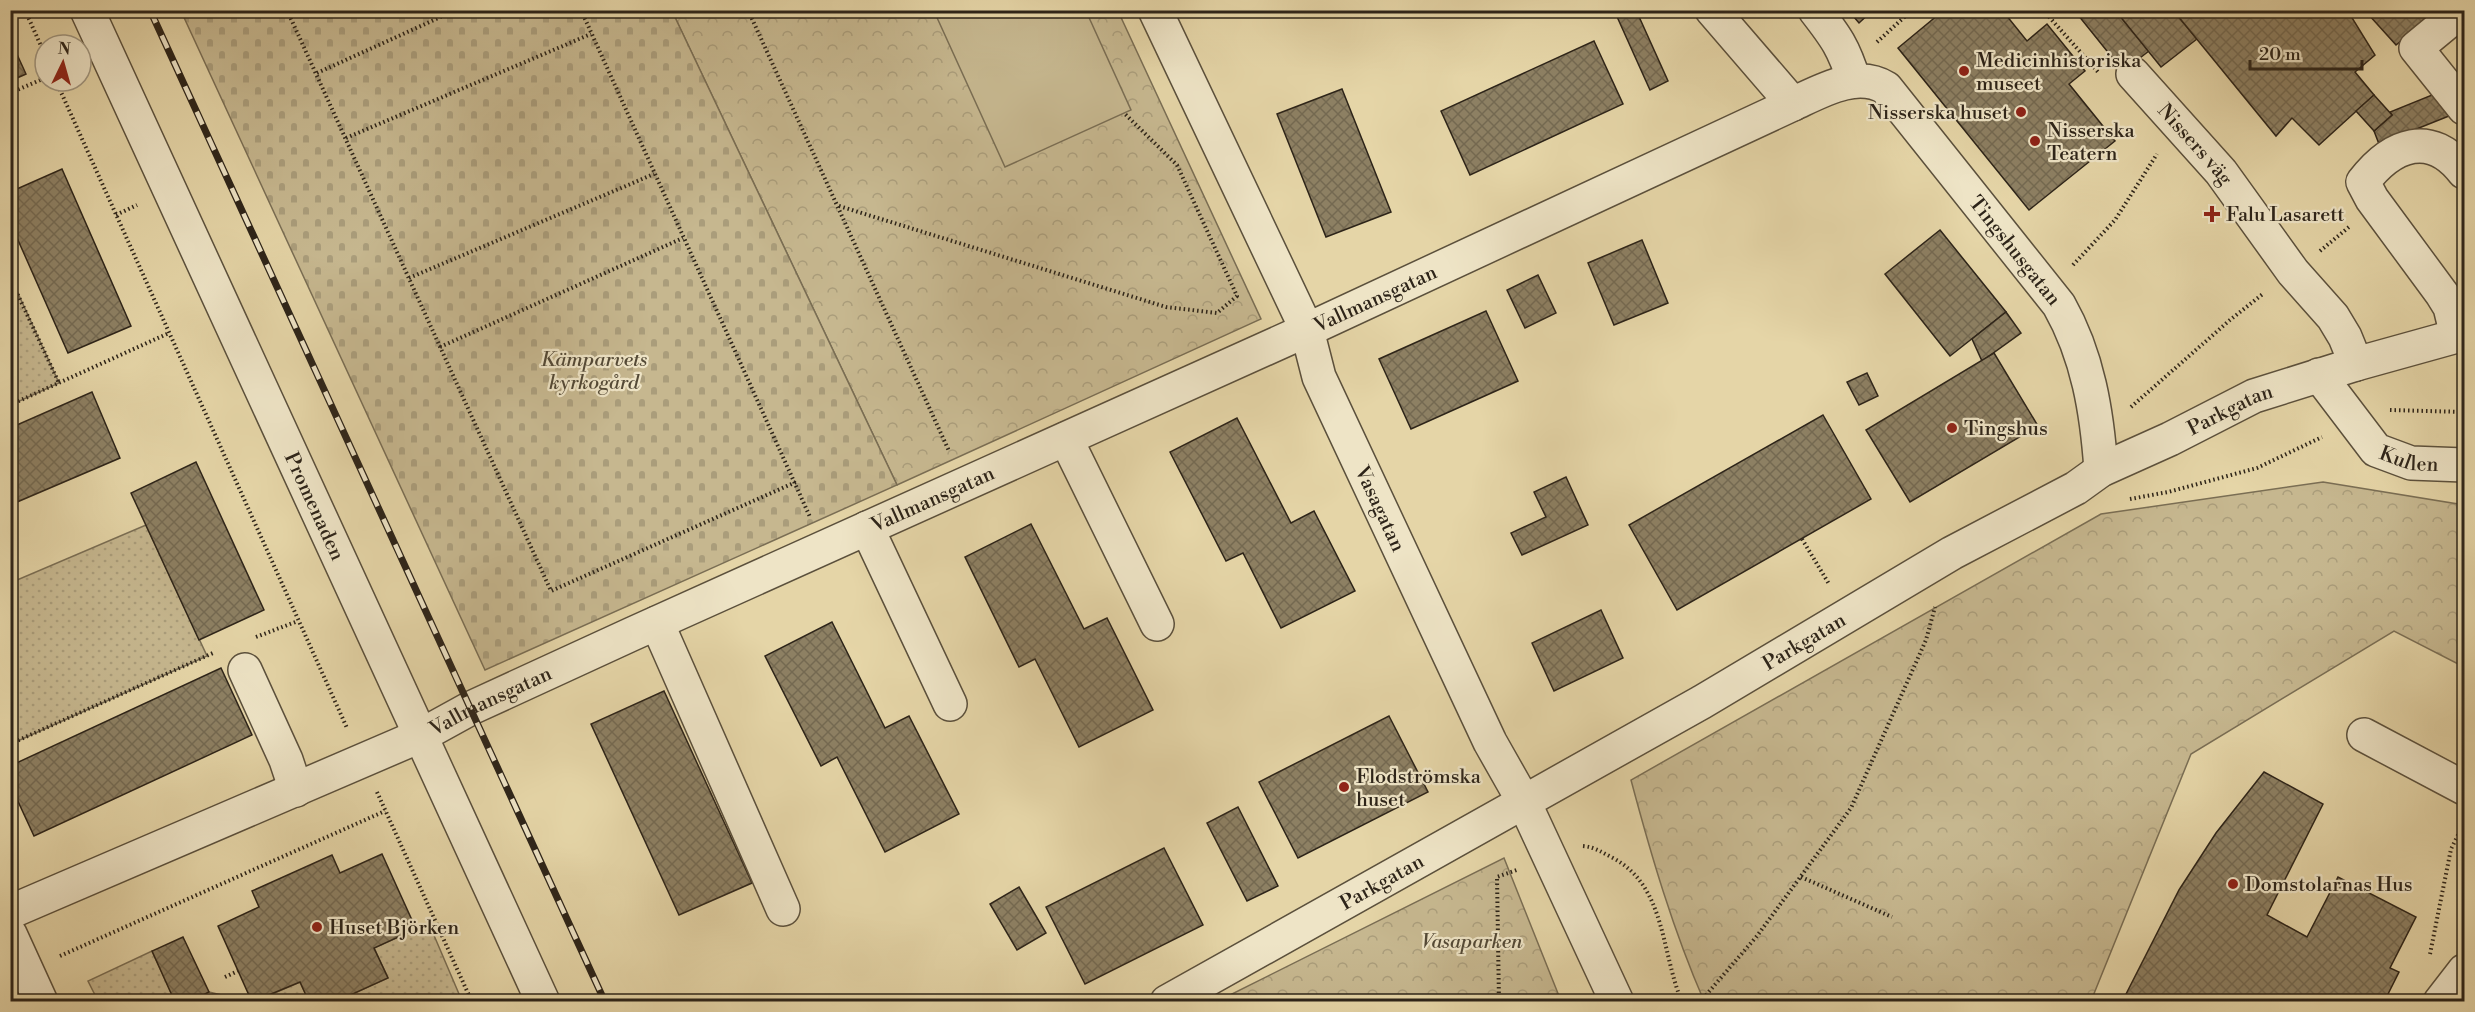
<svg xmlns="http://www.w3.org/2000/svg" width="2475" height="1012" viewBox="0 0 2475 1012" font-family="'Libre Bodoni',serif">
  <defs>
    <pattern id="forest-crowns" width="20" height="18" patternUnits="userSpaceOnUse" patternTransform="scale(1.5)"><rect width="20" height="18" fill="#c6b78f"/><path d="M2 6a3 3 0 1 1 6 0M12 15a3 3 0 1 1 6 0" fill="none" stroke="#aa9d7b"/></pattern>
    <pattern id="cemetery-stones" width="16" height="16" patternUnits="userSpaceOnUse" patternTransform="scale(1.5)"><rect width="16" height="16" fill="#c6b78f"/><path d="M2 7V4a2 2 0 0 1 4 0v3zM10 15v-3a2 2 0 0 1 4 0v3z" fill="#aa9d7b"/></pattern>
    <pattern id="garden-dots" width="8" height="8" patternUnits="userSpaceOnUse" patternTransform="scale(1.5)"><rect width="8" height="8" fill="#c6b78f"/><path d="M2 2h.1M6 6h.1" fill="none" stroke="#aa9d7b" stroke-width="1.8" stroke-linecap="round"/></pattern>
    <pattern id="building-cross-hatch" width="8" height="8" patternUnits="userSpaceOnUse" patternTransform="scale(1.5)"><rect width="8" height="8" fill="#8d8063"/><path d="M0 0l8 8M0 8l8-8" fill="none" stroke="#746951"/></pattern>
  </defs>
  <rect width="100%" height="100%" fill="#e5d5a7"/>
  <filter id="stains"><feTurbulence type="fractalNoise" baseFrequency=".00333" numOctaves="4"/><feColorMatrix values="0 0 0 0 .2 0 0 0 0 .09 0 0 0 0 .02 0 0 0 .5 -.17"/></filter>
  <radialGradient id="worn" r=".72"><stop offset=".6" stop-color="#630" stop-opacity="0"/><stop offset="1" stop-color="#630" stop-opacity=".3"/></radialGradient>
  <g fill="url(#forest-crowns)" stroke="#7a6e54" stroke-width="1.5">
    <polygon points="672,11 1118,11 1261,319 897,485"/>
    <path d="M2323 482 2464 505V667L2394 631 2191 754 2091 1001H1704C1673 930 1651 855 1631 780L2101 514Z"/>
    <polygon points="1504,858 1561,1001 1218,1001"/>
  </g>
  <polygon fill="url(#cemetery-stones)" stroke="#7a6e54" stroke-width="1.5" points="181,11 672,11 897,485 485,670"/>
  <g fill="url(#garden-dots)" stroke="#7a6e54" stroke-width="1.5">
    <polygon points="11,278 59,383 11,405 10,405"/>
    <polygon points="146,525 207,656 11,744 10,583"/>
    <polygon points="430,926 462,1001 335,1002 388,978 374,948 416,929"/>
    <polygon points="152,951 175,1001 98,1001 88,981"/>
    <polygon points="300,982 309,1001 256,1001"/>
    <polygon points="209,992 246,1001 189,1002"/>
  </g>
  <polygon fill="#c6b78f" stroke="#7a6e54" stroke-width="1.5" points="934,11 1086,11 1131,110 1005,167"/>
  <g fill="url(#building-cross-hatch)" stroke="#2d2419" stroke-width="1.5">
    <polygon points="1614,10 1636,10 1668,81 1650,90"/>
    <polygon points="1848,10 1873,10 1859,23"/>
    <polygon points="1944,10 2002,10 2027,41 2047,24 2085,71 2069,84 2115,141 2029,210 1898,48"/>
    <polygon points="2074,10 2115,10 2149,51 2123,71"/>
    <polygon points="2115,10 2173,10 2197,39 2161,67"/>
    <polygon points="2173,10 2353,10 2349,13 2375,55 2355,72 2374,95 2319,145 2292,118 2276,136"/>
    <polygon points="2375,10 2439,10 2396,45 2369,15"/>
    <polygon points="10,39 26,74 10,81"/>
    <polygon points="1594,41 1623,104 1470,175 1441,111"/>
    <polygon points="2464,82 2464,110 2379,144 2374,131 2392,115 2390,112"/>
    <polygon points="1342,89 1391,212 1326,237 1277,114"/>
    <polygon points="2374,95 2392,115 2374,131 2356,111"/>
    <polygon points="62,169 131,326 68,353 10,222 10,192"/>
    <polygon points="1940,230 2006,312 1950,356 1885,274"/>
    <polygon points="1642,240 1668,303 1614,325 1588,263"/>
    <polygon points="1538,275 1556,313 1525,328 1507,290"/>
    <polygon points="1486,311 1518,381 1411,429 1379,359"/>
    <polygon points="2006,312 2021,333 1982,361 1972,339"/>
    <polygon points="1994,353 2038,426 1910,502 1866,430"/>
    <polygon points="1867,373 1878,396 1859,405 1847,382"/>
    <polygon points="92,392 120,458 10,505 10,428"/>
    <polygon points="1823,415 1871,499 1677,610 1629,525"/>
    <polygon points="1237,418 1291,523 1314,511 1355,591 1281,628 1243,553 1226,561 1170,452"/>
    <polygon points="196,462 264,610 199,640 131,493"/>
    <polygon points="1566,477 1588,525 1522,555 1511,533 1546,517 1534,492"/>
    <polygon points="1031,524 1084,629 1107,618 1153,710 1079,747 1035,659 1019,667 965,557"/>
    <polygon points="1601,610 1623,658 1554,691 1532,643"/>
    <polygon points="832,622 885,728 909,716 959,814 885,852 837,757 821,766 765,656"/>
    <polygon points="221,668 252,735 34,836 10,784 10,766"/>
    <polygon points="664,691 752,883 679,915 591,724"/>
    <polygon points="1389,716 1428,792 1298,858 1259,782"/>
    <polygon points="2264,772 2323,804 2267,915 2307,937 2338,877 2416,917 2390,968 2399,972 2384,1002 2122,1002 2179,890 2216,833"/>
    <polygon points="1238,807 1278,886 1247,901 1207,823"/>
    <polygon points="1164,848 1203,925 1085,984 1046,907"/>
    <polygon points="382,854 416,929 374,948 388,978 335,1002 309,1002 300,982 252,1002 218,926 259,907 252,891 332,855 340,873"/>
    <polygon points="1019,887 1046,933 1017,950 990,904"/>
    <polygon points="183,937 209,992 189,1002 175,1002 152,951"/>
  </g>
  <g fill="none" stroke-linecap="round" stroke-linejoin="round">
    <defs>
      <g id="minor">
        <path id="s1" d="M87 10 543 1002"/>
        <path id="s2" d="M1155 10 1307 330 1319 377 1490 742 1524 802 1617 1002"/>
        <polyline points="1712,10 1793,104"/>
        <path d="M1815 10C1836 37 1844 48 1854 81"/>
        <polyline points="2462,10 2416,48 2464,108"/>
        <path id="s3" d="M2133 74 2221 172 2293 272 2333 317 2345 337 2356 364"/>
        <path d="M2457 336 2450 307 2442 294 2372 199 2363 182C2392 144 2431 129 2464 172"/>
        <path id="s4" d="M2319 375 2376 450 2411 463 2464 465"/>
        <polyline points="1066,439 1157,624"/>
        <polyline points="867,528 950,704"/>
        <polyline points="657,623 783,909"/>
        <polyline points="245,670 286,760 296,790"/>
        <polyline points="2364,735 2464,788"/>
        <path id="s5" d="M10 912 422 735 471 708 632 634 1307 330 1793 104C1821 91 1857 70 1886 88L2059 305C2088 356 2097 412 2101 470"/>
        <polyline points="10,934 41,1002"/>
        <path id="s6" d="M1167 1002 1702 702 1952 553 2076 488 2101 470 2170 439 2254 396 2356 364 2464 334"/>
        <polyline points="2440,1002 2464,971"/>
      </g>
    </defs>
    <use href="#minor" stroke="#5b503c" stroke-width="36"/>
    <g stroke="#2d2419" stroke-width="4" stroke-dasharray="1.5 3" stroke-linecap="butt">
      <polyline points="25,10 45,55"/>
      <polyline points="287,10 551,591 796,482"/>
      <polyline points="581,10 810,517"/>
      <polyline points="748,10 949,451"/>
      <polyline points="2043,10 2098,72"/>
      <polyline points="1877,42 1912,10"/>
      <polyline points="317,73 456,10"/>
      <polyline points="56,81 347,728"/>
      <polyline points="10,93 45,78"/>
      <polyline points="346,138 591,34"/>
      <polyline points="839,206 1166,307 1217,313 1237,296 1177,165 1124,113"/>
      <polyline points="116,215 137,205"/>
      <polyline points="2320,251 2349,227"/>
      <polyline points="2073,265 2115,220 2157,154"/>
      <polyline points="10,278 59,383"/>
      <polyline points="409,278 654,174"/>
      <polyline points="440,347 683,238"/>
      <polyline points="10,405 169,333"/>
      <polyline points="2131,407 2230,320 2264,293"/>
      <polyline points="2390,410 2464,412"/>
      <polyline points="2130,499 2168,492 2257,468 2322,437"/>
      <polyline points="1802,539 1829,584"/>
      <polyline points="256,637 298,621"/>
      <polyline points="10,744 213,653"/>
      <polyline points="377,792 472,1002"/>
      <path d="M1583 846C1595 847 1603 853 1613 858 1666 886 1661 953 1682 1002"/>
      <polyline points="1801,877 1892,917"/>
      <polyline points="2430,954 2451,849 2464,823"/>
      <polyline points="60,956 385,811"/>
      <polyline points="225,977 238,971"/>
      <polyline points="1499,1002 1497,877 1517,870"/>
      <polyline points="1700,1002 1757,936 1851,808 1926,640 1935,607"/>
    </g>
    <use href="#minor" stroke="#eee4c6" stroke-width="33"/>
    <defs>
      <polyline id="rail" points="150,10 605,1002"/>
    </defs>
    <use href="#rail" stroke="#2d2419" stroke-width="7"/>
    <use href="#rail" stroke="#eee4c6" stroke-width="4.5" stroke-dasharray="14" stroke-linecap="butt"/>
  </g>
  <g fill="#8f2418" stroke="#eee4c6" stroke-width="2">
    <circle cx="1964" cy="71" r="6"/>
    <circle cx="2021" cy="112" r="6"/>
    <circle cx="2035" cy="141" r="6"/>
    <path d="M2209 205h6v6h6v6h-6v6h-6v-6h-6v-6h6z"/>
    <circle cx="1952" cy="428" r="6"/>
    <circle cx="1344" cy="787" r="6"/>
    <circle cx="2233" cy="884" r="6"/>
    <circle cx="317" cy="927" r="6"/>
  </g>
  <g text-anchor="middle" stroke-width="4.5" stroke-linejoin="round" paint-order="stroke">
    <g font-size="20" fill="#2d2419" stroke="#eee4c6" text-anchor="start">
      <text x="1976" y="67">Medicinhistoriska<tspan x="1976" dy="23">museet</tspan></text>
      <text x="2009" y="119" text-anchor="end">Nisserska huset</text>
      <text x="2047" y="137">Nisserska<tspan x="2047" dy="23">Teatern</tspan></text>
      <text x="2226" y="221">Falu Lasarett</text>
      <text x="1964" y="435">Tingshus</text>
      <text x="1356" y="783">Flodströmska<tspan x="1356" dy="23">huset</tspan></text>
      <text x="2245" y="891">Domstolarnas Hus</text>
      <text x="329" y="934">Huset Björken</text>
    </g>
    <g font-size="20" fill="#2d2419" stroke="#eee4c6">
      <text dy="7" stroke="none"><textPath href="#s3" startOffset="94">Nissers väg</textPath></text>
      <text dy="7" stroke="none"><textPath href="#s5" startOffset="2264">Tingshusgatan</textPath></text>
      <text dy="7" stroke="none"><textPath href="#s5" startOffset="1497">Vallmansgatan</textPath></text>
      <text dy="7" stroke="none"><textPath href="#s6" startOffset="1218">Parkgatan</textPath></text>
      <text dy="7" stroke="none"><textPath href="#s4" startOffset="129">Kullen</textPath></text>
      <text dy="7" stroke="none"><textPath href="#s5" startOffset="1011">Vallmansgatan</textPath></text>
      <text dy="7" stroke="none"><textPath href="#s1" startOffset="546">Promenaden</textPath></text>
      <text dy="7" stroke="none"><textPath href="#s2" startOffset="548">Vasagatan</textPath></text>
      <text dy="7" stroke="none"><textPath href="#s6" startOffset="732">Parkgatan</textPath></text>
      <text dy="7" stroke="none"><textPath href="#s5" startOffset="525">Vallmansgatan</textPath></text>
      <text dy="7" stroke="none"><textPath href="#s6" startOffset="246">Parkgatan</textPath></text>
    </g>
    <g font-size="20" font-style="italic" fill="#534936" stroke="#eee4c6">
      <text x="594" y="366">Kämparvets<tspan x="594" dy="23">kyrkogård</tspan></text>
      <text x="1472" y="948">Vasaparken</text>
    </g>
  </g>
  <rect width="2475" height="1012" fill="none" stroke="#e5d5a7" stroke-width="36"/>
  <rect x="12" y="12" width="2451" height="988" fill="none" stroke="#2d2419" stroke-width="3"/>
  <rect x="18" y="18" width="2439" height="976" fill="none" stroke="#2d2419" stroke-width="1.5"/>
  <g transform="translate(63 63) rotate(5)"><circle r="28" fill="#eee4c6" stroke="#a19781" stroke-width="1.5"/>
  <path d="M0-4.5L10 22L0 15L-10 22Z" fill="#8f2418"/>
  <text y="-9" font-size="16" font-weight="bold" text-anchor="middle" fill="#2d2419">N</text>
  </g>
  <path d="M2250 60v9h112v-9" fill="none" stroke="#2d2419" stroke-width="3"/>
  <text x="2259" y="60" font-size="18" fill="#2d2419" stroke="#eee4c6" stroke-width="4.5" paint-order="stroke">20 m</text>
  <rect width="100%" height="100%" filter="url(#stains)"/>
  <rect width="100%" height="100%" fill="url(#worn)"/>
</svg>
